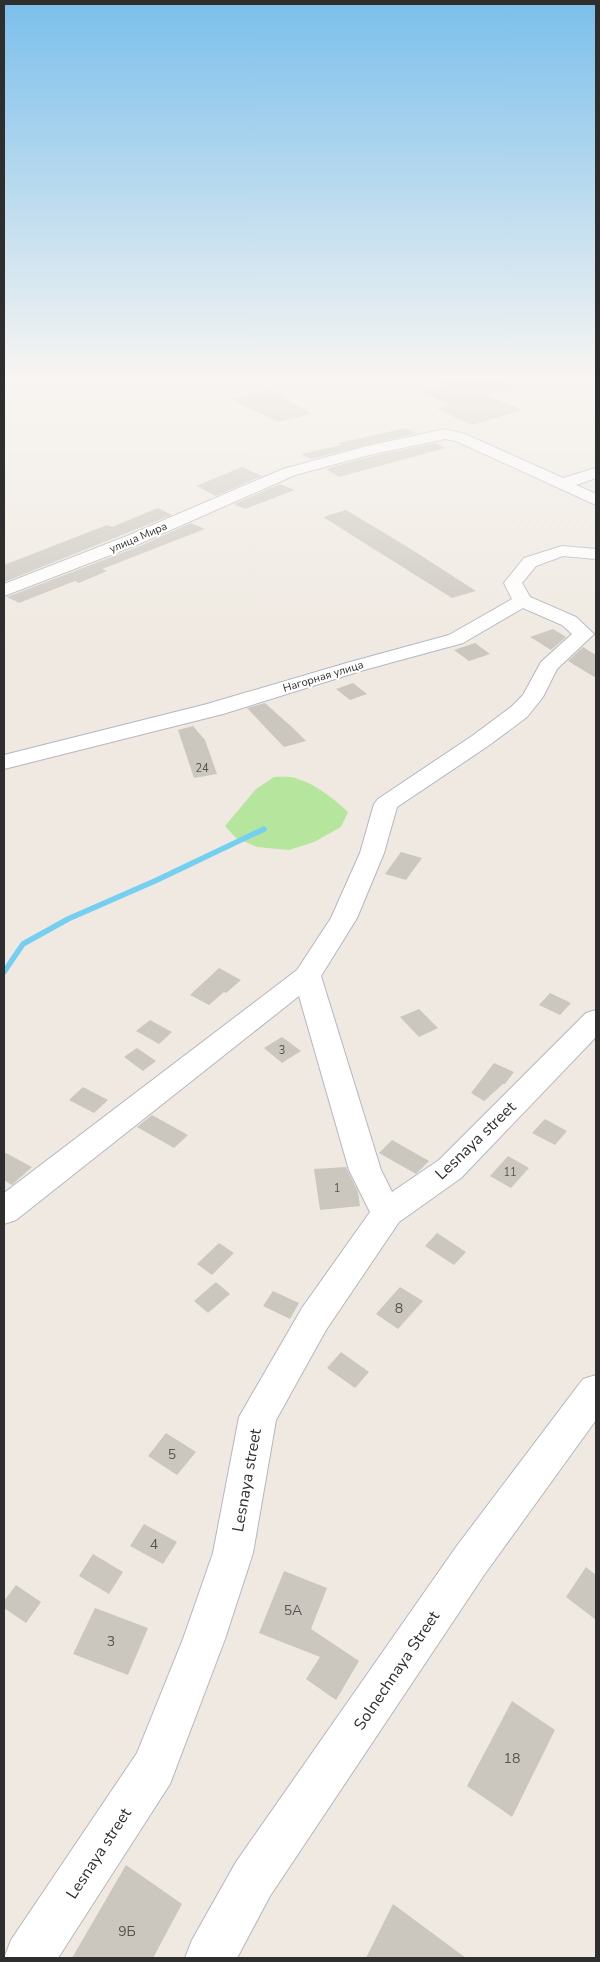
<svg xmlns="http://www.w3.org/2000/svg" width="600" height="1962" viewBox="0 0 600 1962" font-family="'Nunito Sans',sans-serif">
  <rect width="100%" height="100%" fill="#efe9e1"/>
  <path fill="#b6e59e" d="M274 777C281 777 291 776 298 779 317 785 334 799 348 812L341 827 314 842 289 850 257 847 236 838 225 826 256 789Z"/>
  <g fill="none" stroke-linecap="round" stroke-linejoin="round">
    <polyline stroke="#75cff0" stroke-width="5.5" points="4,972 23,944 68,919 157,880 264,829"/>
  </g>
  <g fill="#cbc7bf">
    <polygon points="421,377 535,377 536,382 485,395 523,410 472,425 437,409 450,405 422,392 443,387 421,379"/>
    <polygon points="271,390 312,414 278,422 230,399"/>
    <polygon points="406,428 416,433 311,459 301,454 341,445 339,443"/>
    <polygon points="435,443 446,448 339,477 326,469 369,457"/>
    <polygon points="242,467 262,476 216,496 196,486"/>
    <polygon points="280,484 295,490 245,509 234,504"/>
    <polygon points="158,508 172,515 4,582 4,565 107,525 112,527"/>
    <polygon points="346,510 406,546 476,591 452,598 323,517"/>
    <polygon points="191,523 205,529 102,569 107,571 79,583 75,581 19,603 7,597 140,546"/>
    <polygon points="553,629 566,637 551,650 530,637"/>
    <polygon points="475,643 490,654 469,661 454,650"/>
    <polygon points="583,647 596,655 596,678 568,661"/>
    <polygon points="353,683 367,694 350,700 336,689"/>
    <polygon points="265,703 294,729 306,741 284,747 247,708"/>
    <polygon points="193,726 205,740 217,774 194,778 178,730"/>
    <polygon points="401,852 422,858 406,880 385,874"/>
    <polygon points="219,968 241,980 226,993 224,992 209,1005 190,995"/>
    <polygon points="550,993 571,1003 560,1015 539,1005"/>
    <polygon points="419,1009 438,1028 419,1037 400,1017"/>
    <polygon points="150,1020 172,1032 159,1044 136,1031"/>
    <polygon points="282,1037 301,1051 282,1063 264,1048"/>
    <polygon points="137,1048 156,1061 143,1071 124,1057"/>
    <polygon points="494,1063 514,1072 505,1084 503,1084 484,1101 471,1093"/>
    <polygon points="83,1087 108,1100 94,1113 69,1100"/>
    <polygon points="152,1115 188,1135 174,1148 137,1127"/>
    <polygon points="545,1119 567,1131 555,1145 532,1133"/>
    <polygon points="392,1140 429,1161 416,1174 379,1153"/>
    <polygon points="4,1152 32,1167 12,1185 4,1180"/>
    <polygon points="508,1156 529,1168 511,1188 490,1176"/>
    <polygon points="346,1167 358,1192 360,1206 320,1210 314,1169"/>
    <polygon points="437,1233 466,1252 454,1265 425,1246"/>
    <polygon points="219,1243 234,1253 212,1275 197,1264"/>
    <polygon points="216,1282 230,1294 208,1313 194,1301"/>
    <polygon points="400,1287 423,1301 398,1329 376,1314"/>
    <polygon points="273,1291 299,1303 290,1319 263,1306"/>
    <polygon points="341,1352 369,1372 355,1388 327,1368"/>
    <polygon points="166,1433 196,1452 177,1475 148,1456"/>
    <polygon points="144,1524 177,1542 163,1564 130,1546"/>
    <polygon points="93,1554 123,1572 109,1594 79,1576"/>
    <polygon points="586,1567 596,1575 596,1620 566,1597"/>
    <polygon points="284,1571 327,1588 311,1629 359,1661 336,1700 306,1679 320,1657 259,1633"/>
    <polygon points="16,1585 41,1602 26,1623 4,1608 4,1601"/>
    <polygon points="95,1608 148,1628 128,1675 73,1654"/>
    <polygon points="512,1701 555,1730 512,1817 467,1786"/>
    <polygon points="126,1865 182,1904 153,1958 72,1958"/>
    <polygon points="393,1904 466,1958 366,1958"/>
  </g>
  <g fill="none" stroke-linecap="round" stroke-linejoin="round">
    <defs>
      <g id="minor">
        <polygon points="445,429 465,434 563,478 596,468 596,478 576,485 596,494 596,505 456,441 445,439 369,455 295,475 139,544 4,596 4,584 127,536 283,469 367,446"/>
        <polygon points="562,546 596,549 596,559 563,556 536,566 522,583 530,597 576,617 594,634 557,669 543,697 527,717 488,746 397,807 384,853 357,918 321,976 381,1170 392,1192 439,1160 586,1013 596,1010 596,1037 461,1178 399,1222 326,1330 276,1420 253,1553 225,1639 170,1784 58,1958 4,1958 11,1940 137,1753 183,1639 213,1553 239,1417 302,1308 370,1212 349,1170 299,996 16,1220 4,1224 4,1193 297,970 331,918 360,853 374,804 378,799 472,736 511,707 523,695 541,662 572,634 562,625 523,608 463,643 364,670 223,714 4,769 4,755 207,704 350,662 449,635 512,599 504,583 524,558"/>
        <polygon points="596,1375 596,1420 484,1575 270,1896 237,1958 185,1958 192,1940 236,1862 456,1547 583,1379"/>
      </g>
    </defs>
    <use href="#minor" stroke="#b4b7c1" stroke-width="2"/>
    <use href="#minor" fill="#fff" fill-rule="evenodd"/>
  </g>
  <linearGradient id="sky" x2="0" y2="1"><stop stop-color="#7abfeb"/><stop offset="0.58" stop-color="#f8f5f2"/><stop offset="1" stop-color="#f8f5f2" stop-opacity="0"/></linearGradient>
  <rect width="600" height="651" fill="url(#sky)"/>
  <g text-anchor="middle" stroke-width="4" stroke-linejoin="round" paint-order="stroke">
    <g font-size="11" fill="#2e2e2e" stroke="#fff">
      <text transform="translate(138 537) rotate(-23)" y="4">улица Мира</text>
      <text transform="translate(323 676) rotate(-17)" y="4">Нагорная улица</text>
    </g>
    <g font-size="11" fill="#555452">
      <text x="202" y="772">24</text>
      <text x="282" y="1054">3</text>
      <text x="510" y="1176">11</text>
      <text x="337" y="1192">1</text>
    </g>
    <g font-size="14" fill="#555452">
      <text x="399" y="1313">8</text>
      <text x="172" y="1459">5</text>
      <text x="154" y="1549">4</text>
      <text x="293" y="1615">5А</text>
      <text x="111" y="1646">3</text>
      <text x="512" y="1763">18</text>
      <text x="127" y="1936">9Б</text>
    </g>
    <g font-size="16" fill="#2e2e2e" stroke="#fff">
      <text transform="translate(475 1140) rotate(-44)" y="6">Lesnaya street</text>
      <text transform="translate(246 1480) rotate(-80)" y="6">Lesnaya street</text>
      <text transform="translate(396 1670) rotate(-56)" y="6">Solnechnaya Street</text>
      <text transform="translate(98 1853) rotate(-57)" y="6">Lesnaya street</text>
    </g>
  </g>
  <rect width="600" height="1962" fill="none" stroke="#2e2e2e" stroke-width="10"/>
</svg>
